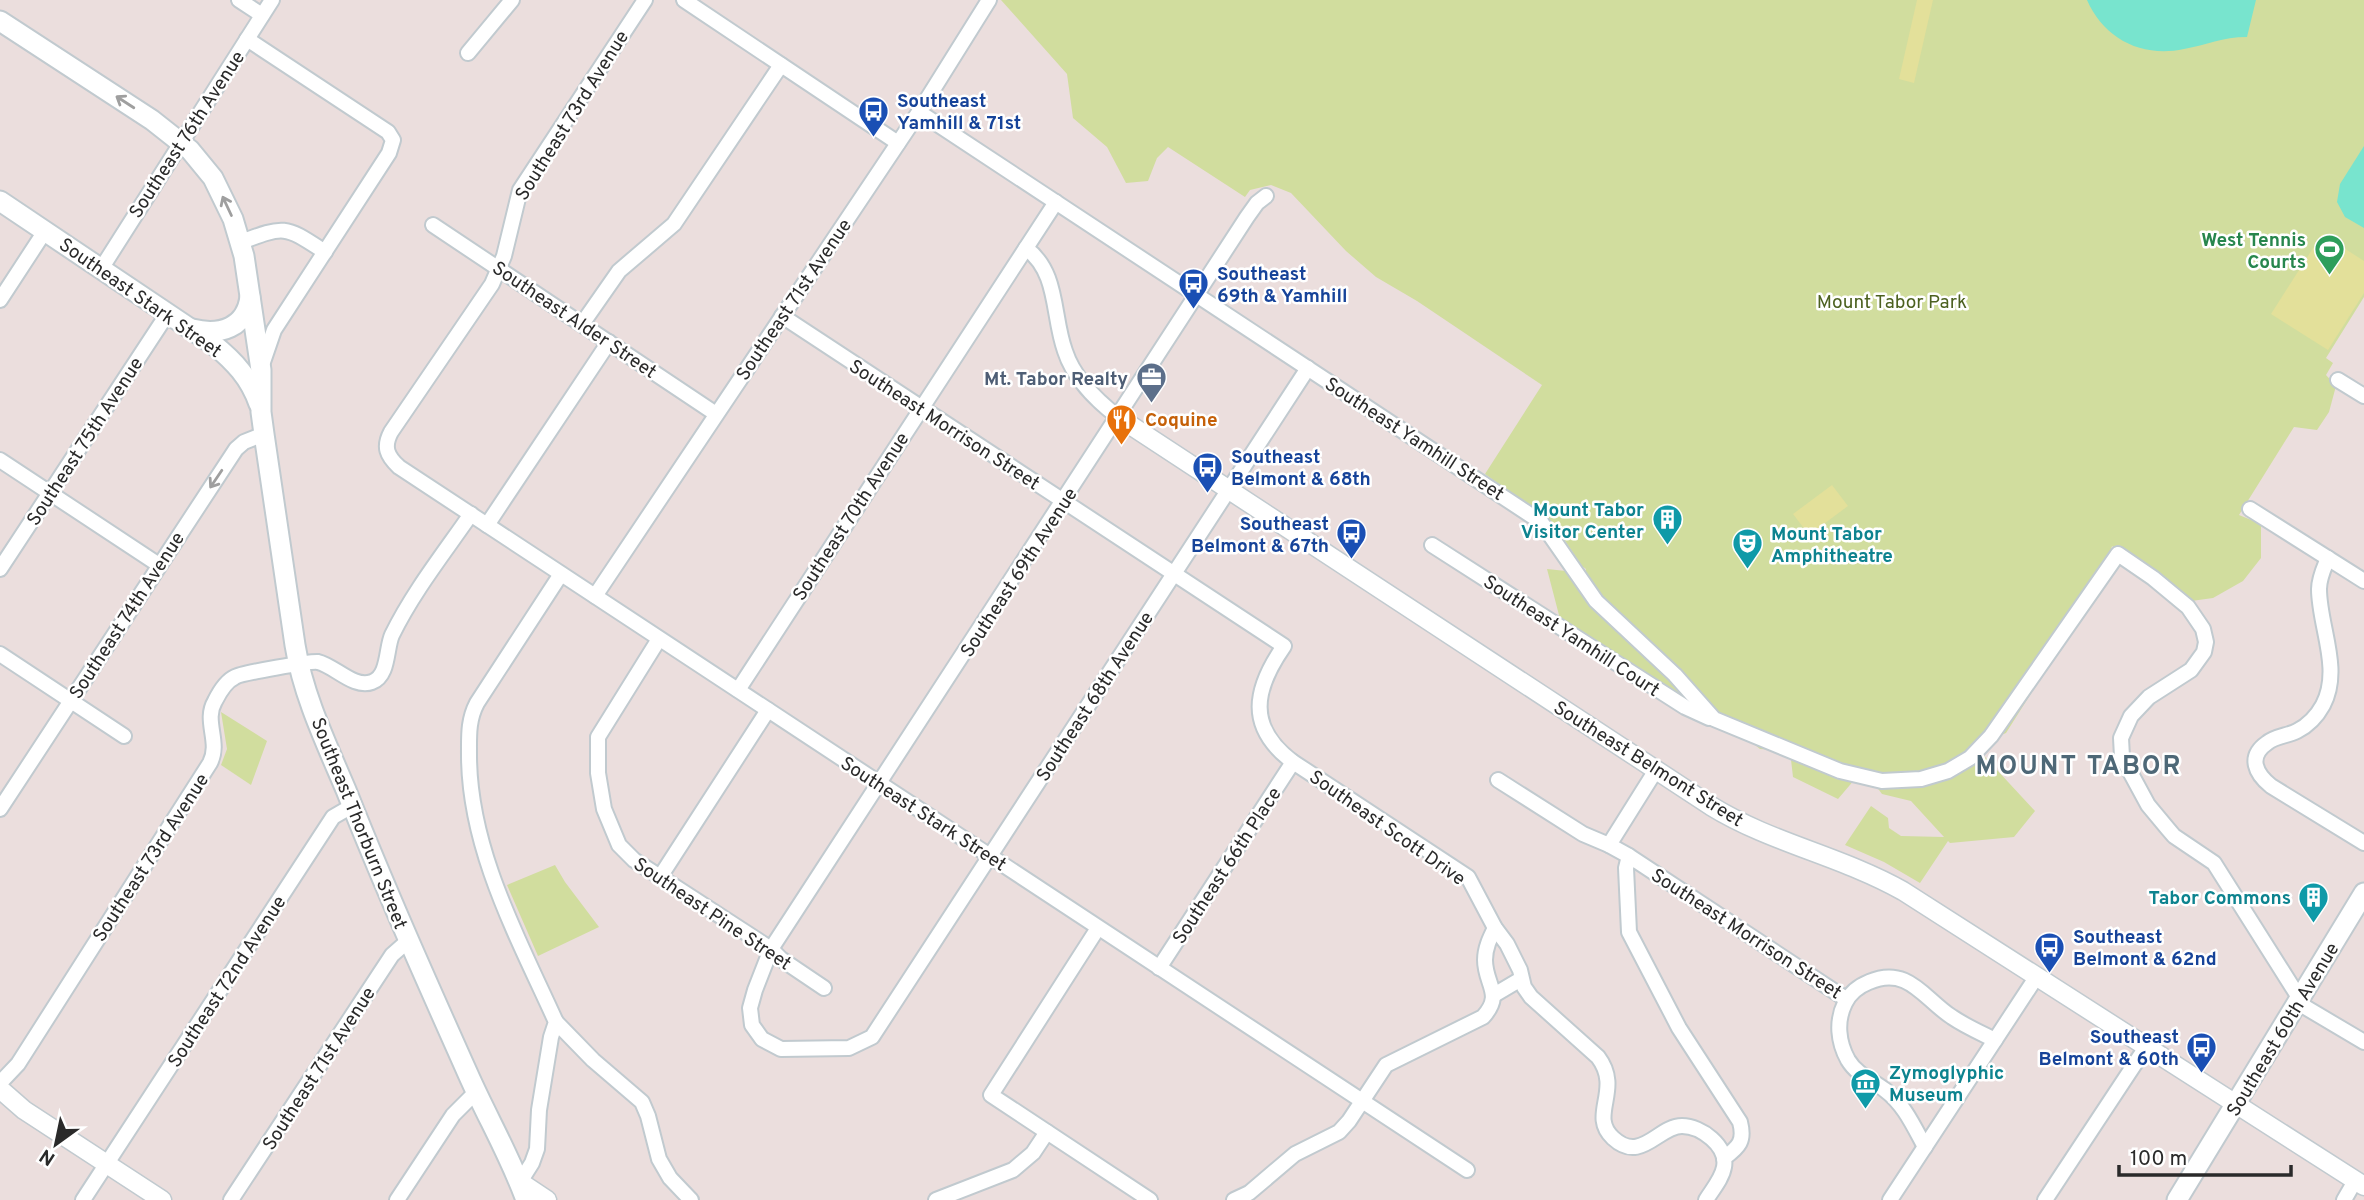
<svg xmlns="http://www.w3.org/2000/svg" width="2364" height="1200" viewBox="0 0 2364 1200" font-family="Overpass,sans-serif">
  <rect width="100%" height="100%" fill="#ebdedd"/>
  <g fill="#d1dd9e">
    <polygon points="1001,0 2364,0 2364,297 2326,358 2333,363 2326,375 2336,386 2329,412 2317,430 2294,427 2239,515 2261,524 2261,558 2243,581 2213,598 2184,602 2149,579 2142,561 2129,563 2112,546 2102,581 2006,733 1985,742 1984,756 2035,811 2014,837 1950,843 1948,841 1920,883 1884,862 1845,845 1871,806 1888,818 1889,828 1901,836 1944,837 1911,801 1882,794 1867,774 1855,779 1838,799 1793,777 1790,751 1760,749 1688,691 1662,700 1560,619 1547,569 1585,573 1586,569 1582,566 1555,526 1494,487 1496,482 1485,474 1542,385 1417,301 1376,277 1346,251 1291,193 1271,185 1250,190 1245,197 1168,147 1157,158 1148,181 1126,183 1107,147 1073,118 1067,74"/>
    <polygon points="221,712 267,741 251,785 221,765 227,749"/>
    <polygon points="555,865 565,882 599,927 538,956 507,885"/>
  </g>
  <g fill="#e3e09a">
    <polygon points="1917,0 1933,0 1914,83 1899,79"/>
    <polygon points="2322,234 2364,261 2364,293 2328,350 2271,314"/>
    <polygon points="1832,485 1848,506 1809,535 1793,514"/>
  </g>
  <g fill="#78e4ce">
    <path d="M2087 0H2256L2247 37C2222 37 2207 45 2184 49 2142 58 2104 39 2087 0Z"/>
    <polygon points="2364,146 2364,228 2345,217 2337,202 2340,184"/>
  </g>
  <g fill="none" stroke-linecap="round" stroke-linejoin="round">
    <defs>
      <g id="minor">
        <polyline points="239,0 262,15"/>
        <path d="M645 0 520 190 504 256 492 284 391 432C383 447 387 456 399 467L1467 1170"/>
        <polyline points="684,0 898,143"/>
        <polyline points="247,39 388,132 393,140 389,153 274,330 263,362"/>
        <polyline points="468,53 512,0"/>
        <polyline points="919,112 1541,522 1596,601 1675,675 1714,719 1840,771 1882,781 1921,779 1948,771 1970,758 1991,736 2118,554 2153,578 2188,607 2203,629 2206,642 2204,652 2191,670 2149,697 2131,716 2121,738 2122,757 2148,805 2168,829 2174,836 2214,863 2305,1007 2364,1042"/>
        <polyline points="1266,196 1257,203 1247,217 771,949 755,990 750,1008 752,1025 762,1039 781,1049 849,1048 872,1037 1308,368"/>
        <polyline points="433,225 716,414"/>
        <path d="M241 242C286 225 285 226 325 252"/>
        <path d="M1026 248C1059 273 1052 315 1065 351 1074 379 1096 400 1118 417"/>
        <polyline points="101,269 272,0"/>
        <polyline points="0,300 45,231"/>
        <path d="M782 316 1284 646C1254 689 1246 727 1293 762L1468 877 1495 928 1507 944 1520 970 1524 987 1531 997 1598 1057C1623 1090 1588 1115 1613 1138 1641 1164 1658 1126 1682 1126 1701 1126 1728 1146 1724 1167 1722 1179 1712 1190 1706 1200"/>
        <polyline points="582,324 619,271 674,224 781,65"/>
        <polyline points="2338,380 2364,396"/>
        <polyline points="0,460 159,565"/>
        <polyline points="2250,509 2364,581"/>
        <polyline points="487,525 609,342"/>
        <polyline points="1432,545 1685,707 1709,718"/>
        <path d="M2328 558C2324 568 2319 578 2319 589 2319 626 2342 669 2323 705 2317 716 2307 726 2297 731 2287 736 2275 736 2267 743 2247 757 2256 774 2271 786L2364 843"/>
        <polyline points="0,569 168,313"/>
        <polyline points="595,596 919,112 989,0"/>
        <polyline points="659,639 598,737 598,773 604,809 619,845 634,860 771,949 781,959 824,988"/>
        <polyline points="0,654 124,736"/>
        <polyline points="738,690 1056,202"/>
        <polyline points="1498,780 1583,834 1609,845 1629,856 1846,999"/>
        <polyline points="0,809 236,449 244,442 264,434"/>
        <polyline points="1609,845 1656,770"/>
        <path d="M1629 856 1626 868 1629 932 1679 1028 1740 1122C1745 1141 1739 1147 1724 1158"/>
        <polyline points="660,877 768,710"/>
        <polyline points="1098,928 991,1095 1150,1200"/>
        <polyline points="1159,968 1293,762"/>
        <polyline points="1494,995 1521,979"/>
        <polyline points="556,1022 593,1060 642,1102 648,1116 659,1159 670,1178 691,1200"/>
        <path d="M0 1083 18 1064 210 763C221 742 203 721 215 701 219 693 226 681 235 677 241 673 312 661 318 662 335 666 354 689 372 682 389 676 386 648 392 635 413 592 444 553 471 514"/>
        <path d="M1925 1147C1914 1127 1904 1104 1885 1090 1872 1080 1857 1075 1848 1060 1838 1042 1836 1021 1845 1003 1850 993 1859 986 1869 982 1908 965 1924 999 1952 1017 1965 1026 1981 1033 1995 1040"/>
        <path d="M520 1182 532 1163 537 1149 539 1110 551 1037 556 1022C518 938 469 849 469 755 469 736 468 720 477 703L561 574"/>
        <polyline points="83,1200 333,817 352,806"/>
        <polyline points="231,1200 392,955 409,940"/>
        <polyline points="397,1200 453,1115 476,1092"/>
        <polyline points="936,1200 1013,1170 1033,1153 1047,1132"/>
        <path d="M1234 1200 1249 1193 1295 1154 1339 1132 1349 1121 1386 1065 1483 1017C1504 994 1485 985 1485 960 1485 948 1490 938 1495 928"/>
        <polyline points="1890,1200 2037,976"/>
        <polyline points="2045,1200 2146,1047"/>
        <polyline points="2344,1200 2355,1181"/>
      </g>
      <g id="tertiary">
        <path d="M1118 417 1711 806C1771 843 1841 856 1903 891L2364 1186"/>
        <polyline points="0,1089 24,1110 162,1200"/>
        <polyline points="520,1182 547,1200"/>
      </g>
      <g id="secondary">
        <path d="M0 21 152 120 190 150 213 178 233 219 244 256 261 370V412L264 434 295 645C303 695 326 743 346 790 384 886 426 980 468 1074 487 1117 510 1156 526 1200"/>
        <path d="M0 201 213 344C234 361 250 378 259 404"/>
        <path d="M192 329C220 336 246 328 250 297"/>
        <polyline points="2177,1200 2364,893"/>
      </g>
    </defs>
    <use href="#minor" stroke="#c1cacf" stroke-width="18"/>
    <use href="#tertiary" stroke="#c1cacf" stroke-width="21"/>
    <use href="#secondary" stroke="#c1cacf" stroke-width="23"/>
    <use href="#minor" stroke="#fff" stroke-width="14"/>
    <use href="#tertiary" stroke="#fff" stroke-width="18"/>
    <use href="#secondary" stroke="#fff" stroke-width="19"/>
  </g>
  <defs><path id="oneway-shaft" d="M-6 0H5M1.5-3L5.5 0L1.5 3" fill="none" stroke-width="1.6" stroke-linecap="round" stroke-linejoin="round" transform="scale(1.75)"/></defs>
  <g stroke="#9f9f9f">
    <use href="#oneway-shaft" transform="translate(125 102) rotate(-147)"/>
    <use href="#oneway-shaft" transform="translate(227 206) rotate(-115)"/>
    <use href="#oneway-shaft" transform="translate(216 479) rotate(124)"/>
  </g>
  <defs>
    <symbol id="bus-pin" viewBox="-11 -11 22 30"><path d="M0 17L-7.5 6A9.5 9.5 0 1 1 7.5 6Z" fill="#1a4fb4" stroke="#fff"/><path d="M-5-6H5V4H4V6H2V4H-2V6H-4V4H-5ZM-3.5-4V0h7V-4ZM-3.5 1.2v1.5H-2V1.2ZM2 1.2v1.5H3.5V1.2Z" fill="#fff"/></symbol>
    <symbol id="stadium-pin" viewBox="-11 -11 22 30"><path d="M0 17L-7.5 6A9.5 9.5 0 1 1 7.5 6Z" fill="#2e9e5b" stroke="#fff"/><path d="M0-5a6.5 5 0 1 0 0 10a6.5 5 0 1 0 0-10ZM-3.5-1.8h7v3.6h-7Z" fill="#fff"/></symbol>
    <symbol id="office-pin" viewBox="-11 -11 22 30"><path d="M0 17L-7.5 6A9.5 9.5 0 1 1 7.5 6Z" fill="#5c6f8a" stroke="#fff"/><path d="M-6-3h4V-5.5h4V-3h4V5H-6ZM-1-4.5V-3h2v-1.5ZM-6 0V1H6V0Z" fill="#fff"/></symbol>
    <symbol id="restaurant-pin" viewBox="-11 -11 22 30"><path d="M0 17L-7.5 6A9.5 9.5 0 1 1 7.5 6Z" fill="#e8710a" stroke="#fff"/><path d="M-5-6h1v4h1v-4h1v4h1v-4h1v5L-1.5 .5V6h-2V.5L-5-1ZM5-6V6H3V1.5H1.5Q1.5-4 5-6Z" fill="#fff"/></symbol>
    <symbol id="building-pin" viewBox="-11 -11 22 30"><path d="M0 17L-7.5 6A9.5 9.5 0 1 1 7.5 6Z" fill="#0f9aa8" stroke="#fff"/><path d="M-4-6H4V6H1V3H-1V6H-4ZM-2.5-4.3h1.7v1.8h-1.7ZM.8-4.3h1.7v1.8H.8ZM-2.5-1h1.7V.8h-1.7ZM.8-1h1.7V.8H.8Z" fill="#fff"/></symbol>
    <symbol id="theatre-pin" viewBox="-11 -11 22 30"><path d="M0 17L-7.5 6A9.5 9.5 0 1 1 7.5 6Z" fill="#0f9aa8" stroke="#fff"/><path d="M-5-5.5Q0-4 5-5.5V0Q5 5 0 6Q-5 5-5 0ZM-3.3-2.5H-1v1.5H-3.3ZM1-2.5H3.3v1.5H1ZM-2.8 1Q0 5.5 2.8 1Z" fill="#fff"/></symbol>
    <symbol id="museum-pin" viewBox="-11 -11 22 30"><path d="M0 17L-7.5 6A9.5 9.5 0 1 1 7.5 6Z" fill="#0f9aa8" stroke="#fff"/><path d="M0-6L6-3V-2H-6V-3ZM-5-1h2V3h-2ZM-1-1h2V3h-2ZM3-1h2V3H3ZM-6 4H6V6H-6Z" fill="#fff"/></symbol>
  </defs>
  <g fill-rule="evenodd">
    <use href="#bus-pin" x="856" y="94" width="35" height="47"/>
    <use href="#stadium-pin" x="2312" y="232" width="35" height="47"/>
    <use href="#bus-pin" x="1176" y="266" width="35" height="47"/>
    <use href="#office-pin" x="1134" y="360" width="35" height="47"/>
    <use href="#restaurant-pin" x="1104" y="402" width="35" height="47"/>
    <use href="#bus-pin" x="1190" y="450" width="35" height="47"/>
    <use href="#building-pin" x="1650" y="502" width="35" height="47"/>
    <use href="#bus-pin" x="1334" y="516" width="35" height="47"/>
    <use href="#theatre-pin" x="1730" y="526" width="35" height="47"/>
    <use href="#building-pin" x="2296" y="880" width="35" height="47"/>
    <use href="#bus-pin" x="2032" y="930" width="35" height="47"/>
    <use href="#bus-pin" x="2184" y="1030" width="35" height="47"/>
    <use href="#museum-pin" x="1848" y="1066" width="35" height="47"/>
  </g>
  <g text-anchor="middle" stroke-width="5" stroke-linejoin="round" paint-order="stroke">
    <g font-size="19" font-weight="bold" fill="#164399" stroke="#fff" text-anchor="start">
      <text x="897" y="107">Southeast<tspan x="897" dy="22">Yamhill &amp; 71st</tspan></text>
      <text x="1217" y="280">Southeast<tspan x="1217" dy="22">69th &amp; Yamhill</tspan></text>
      <text x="1231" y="463">Southeast<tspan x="1231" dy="22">Belmont &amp; 68th</tspan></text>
      <text x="1329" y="530" text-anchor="end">Southeast<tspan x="1329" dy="22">Belmont &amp; 67th</tspan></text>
      <text x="2073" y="943">Southeast<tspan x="2073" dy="22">Belmont &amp; 62nd</tspan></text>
      <text x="2179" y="1043" text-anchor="end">Southeast<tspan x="2179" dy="22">Belmont &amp; 60th</tspan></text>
    </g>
    <g font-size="19" fill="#2a2a2a" stroke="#fff">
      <text transform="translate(571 115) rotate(-58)" y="7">Southeast 73rd Avenue</text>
      <text transform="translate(186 134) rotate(-57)" y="7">Southeast 76th Avenue</text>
      <text transform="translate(141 297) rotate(35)" y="7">Southeast Stark Street</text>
      <text transform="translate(793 299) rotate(-56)" y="7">Southeast 71st Avenue</text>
      <text transform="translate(575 319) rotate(34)" y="7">Southeast Alder Street</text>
      <text transform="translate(945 424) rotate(33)" y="7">Southeast Morrison Street</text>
      <text transform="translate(1415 438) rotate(33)" y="7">Southeast Yamhill Street</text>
      <text transform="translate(84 441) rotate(-57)" y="7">Southeast 75th Avenue</text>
      <text transform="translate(850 516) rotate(-57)" y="7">Southeast 70th Avenue</text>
      <text transform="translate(1018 572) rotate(-57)" y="7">Southeast 69th Avenue</text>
      <text transform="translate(126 615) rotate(-57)" y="7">Southeast 74th Avenue</text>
      <text transform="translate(1572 635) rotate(33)" y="7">Southeast Yamhill Court</text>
      <text transform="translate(1094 696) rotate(-57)" y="7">Southeast 68th Avenue</text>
      <text transform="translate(1649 763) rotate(32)" y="7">Southeast Belmont Street</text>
      <text transform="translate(924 813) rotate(33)" y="7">Southeast Stark Street</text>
      <text transform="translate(360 823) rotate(68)" y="7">Southeast Thorburn Street</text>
      <text transform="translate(1388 827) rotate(35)" y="7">Southeast Scott Drive</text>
      <text transform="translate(150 857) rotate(-57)" y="7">Southeast 73rd Avenue</text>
      <text transform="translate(1226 865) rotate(-57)" y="7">Southeast 66th Place</text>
      <text transform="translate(713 913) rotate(34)" y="7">Southeast Pine Street</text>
      <text transform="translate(1747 933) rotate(33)" y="7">Southeast Morrison Street</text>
      <text transform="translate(226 981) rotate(-57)" y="7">Southeast 72nd Avenue</text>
      <text transform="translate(2282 1029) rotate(-59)" y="7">Southeast 60th Avenue</text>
      <text transform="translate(318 1068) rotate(-57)" y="7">Southeast 71st Avenue</text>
    </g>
    <g font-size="19" font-weight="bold" fill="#27864d" stroke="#fff" text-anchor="end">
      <text x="2306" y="246">West Tennis<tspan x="2306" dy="22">Courts</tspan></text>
    </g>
    <g font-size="19" fill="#4c6120" stroke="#fff">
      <text x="1892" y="308">Mount Tabor Park</text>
    </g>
    <g font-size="19" font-weight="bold" fill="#4e5e75" stroke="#fff" text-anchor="end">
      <text x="1128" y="385">Mt. Tabor Realty</text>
    </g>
    <g font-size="19" font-weight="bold" fill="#c56008" stroke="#fff" text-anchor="start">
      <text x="1145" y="426">Coquine</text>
    </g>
    <g font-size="19" font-weight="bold" fill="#0d838f" stroke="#fff" text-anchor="end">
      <text x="1644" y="516">Mount Tabor<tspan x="1644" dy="22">Visitor Center</tspan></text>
      <text x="1771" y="540" text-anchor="start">Mount Tabor<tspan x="1771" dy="22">Amphitheatre</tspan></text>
      <text x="2291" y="904">Tabor Commons</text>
      <text x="1889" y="1079" text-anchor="start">Zymoglyphic<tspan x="1889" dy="22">Museum</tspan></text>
    </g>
    <g font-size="26" font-weight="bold" letter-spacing="2" fill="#4e6877" stroke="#fff">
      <text x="2079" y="774">MOUNT TABOR</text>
    </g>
  </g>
  <g transform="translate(56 1144) rotate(213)" stroke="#ffffff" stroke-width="5" paint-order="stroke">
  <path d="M0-5L12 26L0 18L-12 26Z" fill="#2a2a2a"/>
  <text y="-10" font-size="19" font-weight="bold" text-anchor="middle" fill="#2a2a2a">N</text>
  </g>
  <path d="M2119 1165v10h172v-10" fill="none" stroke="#2a2a2a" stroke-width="3.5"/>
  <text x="2130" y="1165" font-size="21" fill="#2a2a2a" stroke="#ffffff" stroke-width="5" paint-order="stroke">100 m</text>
</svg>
